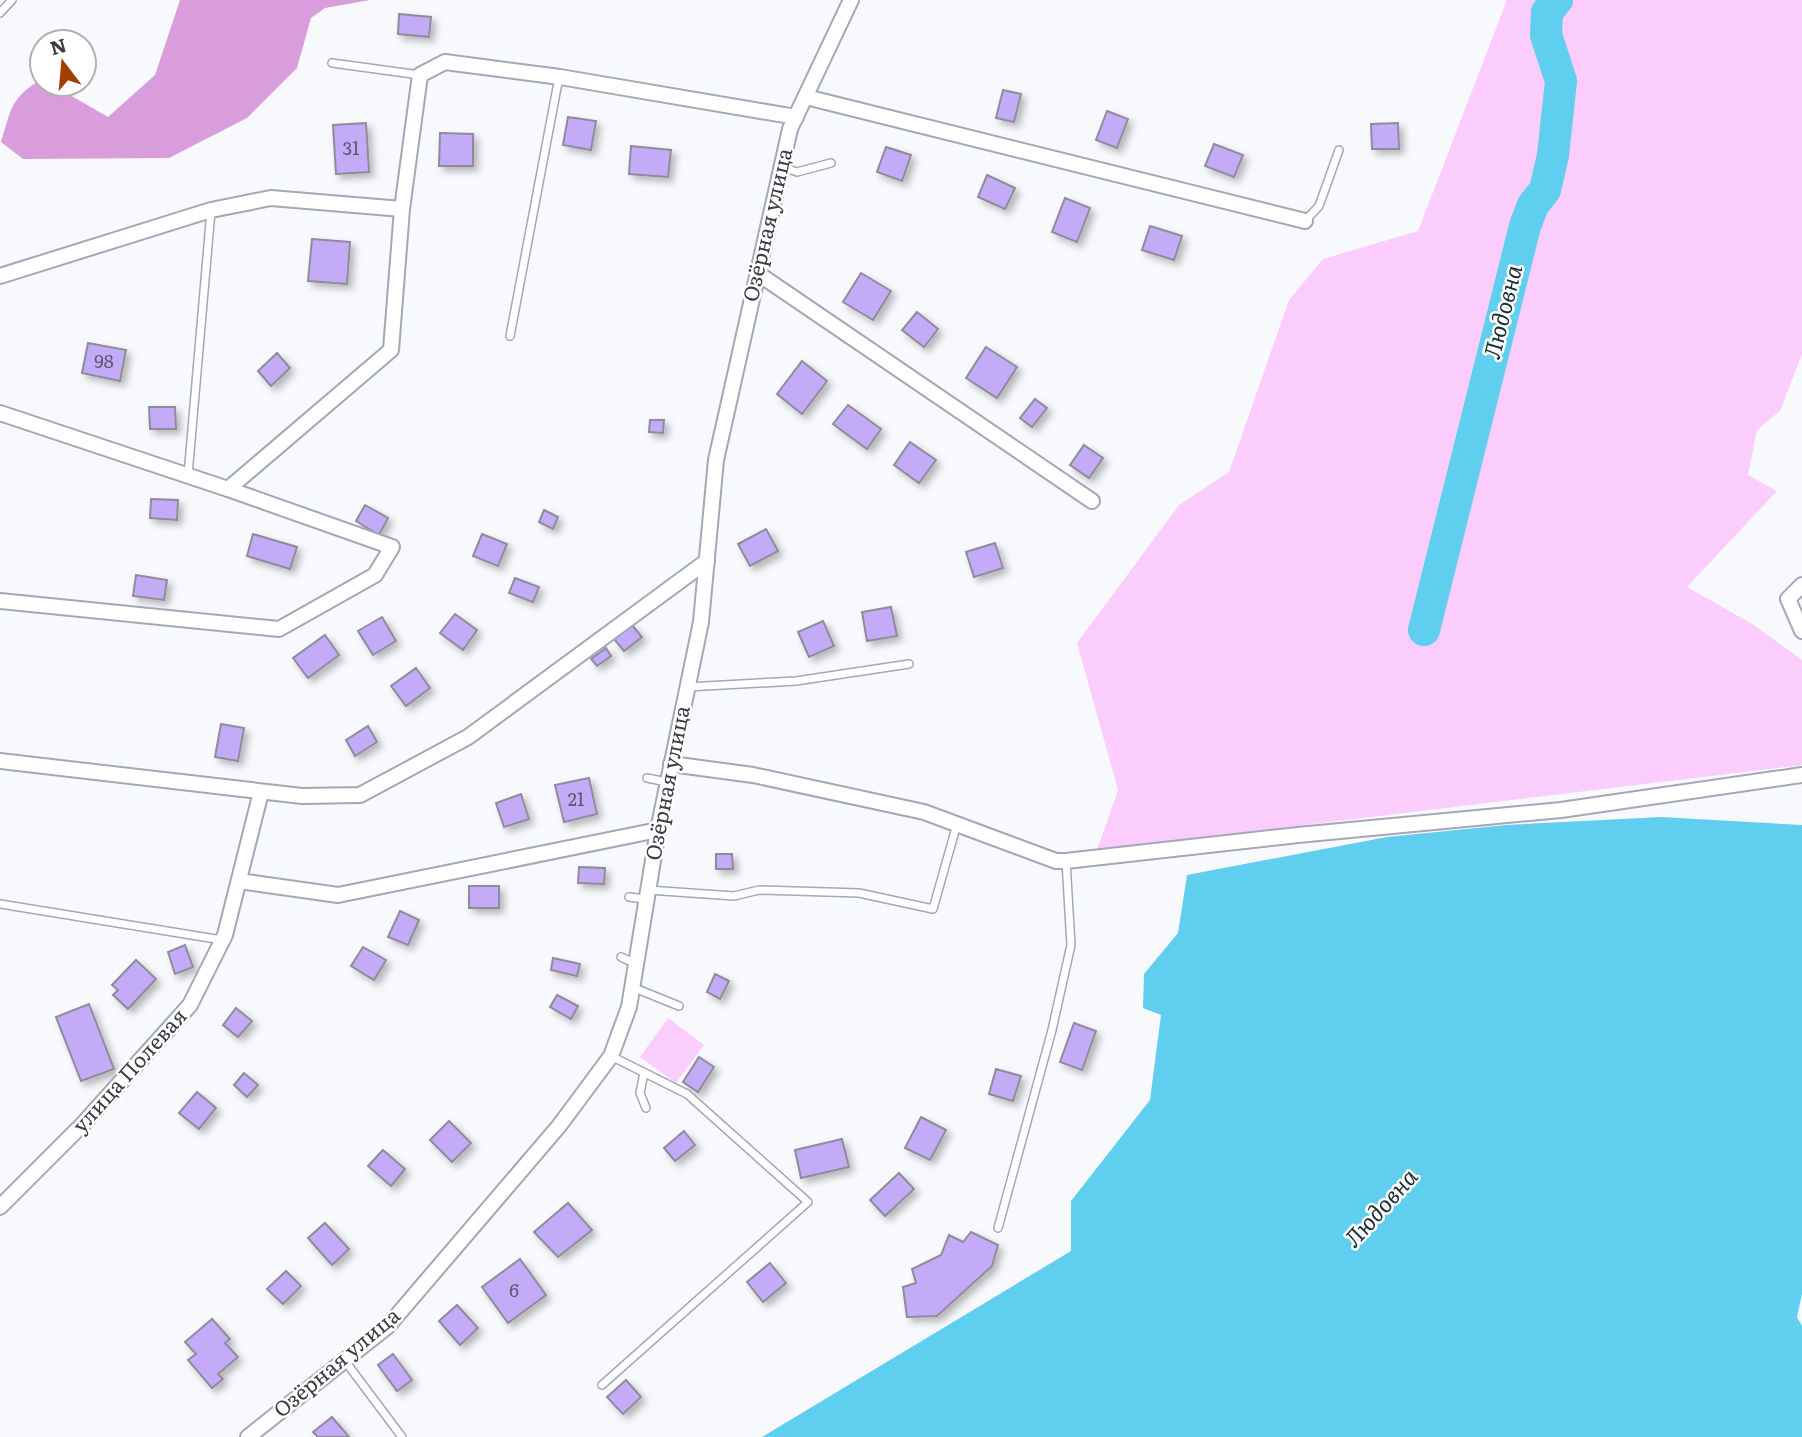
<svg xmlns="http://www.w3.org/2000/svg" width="1802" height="1437" viewBox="0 0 1802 1437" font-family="Literata,serif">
  <defs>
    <filter id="shadow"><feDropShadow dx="4.5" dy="4.5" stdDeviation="3.5" flood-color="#0004"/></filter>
  </defs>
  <rect width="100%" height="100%" fill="#f8f9fd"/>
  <g fill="#fbcdfd">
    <polygon points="1507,0 1802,0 1802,354 1780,411 1757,430 1748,475 1777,491 1687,587 1754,625 1802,660 1802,765 1097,850 1118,790 1077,643 1179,505 1229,472 1289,300 1323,259 1418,231"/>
    <polygon points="668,1018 704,1045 676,1083 640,1057"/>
  </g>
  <path fill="#d99ddc" d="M180 0H370L325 8 311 18 297 68 247 118 169 158 23 159 1 142C11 109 11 97 42 79V84H51L108 117 155 75Z"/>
  <polygon fill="#60ceee" points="1661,817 1802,825 1802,1294 1797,1317 1802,1326 1802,1437 762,1437 1071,1251 1071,1201 1150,1100 1161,1015 1143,1008 1144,974 1178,933 1187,875 1387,837 1506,825"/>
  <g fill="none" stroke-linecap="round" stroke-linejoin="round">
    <polyline stroke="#60ceee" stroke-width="32" points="1424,630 1525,226 1533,205 1545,190 1553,155 1561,81 1546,35 1547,12 1557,0"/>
  </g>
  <g fill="#c4abf7" stroke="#8f8b9a" stroke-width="2" filter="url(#shadow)">
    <polygon points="399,14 431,17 429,37 398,34"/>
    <polygon points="1003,90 1021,94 1014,122 996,118"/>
    <polygon points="1107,111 1128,119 1117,148 1096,140"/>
    <polygon points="568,117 596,121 591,150 563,145"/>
    <polygon points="366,123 369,172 336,174 333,125"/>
    <polygon points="1398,123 1399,149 1372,149 1371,124"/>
    <polygon points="440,133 473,134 473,166 439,166"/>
    <polygon points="1214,144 1243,155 1234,177 1205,166"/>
    <polygon points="631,146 671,150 668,177 629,174"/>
    <polygon points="886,147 911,155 902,181 877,172"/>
    <polygon points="987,175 1015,188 1005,209 978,197"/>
    <polygon points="1065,198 1090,208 1077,242 1052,232"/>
    <polygon points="1150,226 1182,236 1174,260 1142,250"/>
    <polygon points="312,239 350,242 347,284 308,281"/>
    <polygon points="861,273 891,291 873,320 843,302"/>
    <polygon points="917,312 938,329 924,347 902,330"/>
    <polygon points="88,343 126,350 120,381 82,373"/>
    <polygon points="986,347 1017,367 997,398 966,378"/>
    <polygon points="277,353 290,368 271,386 258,371"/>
    <polygon points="802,361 827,381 802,414 777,394"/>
    <polygon points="1035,399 1047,408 1032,427 1020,418"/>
    <polygon points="848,405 881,429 867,449 833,424"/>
    <polygon points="149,407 175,407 176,429 150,429"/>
    <polygon points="650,420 664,420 663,433 649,432"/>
    <polygon points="910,442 936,460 919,483 894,465"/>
    <polygon points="1084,445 1103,458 1089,478 1070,465"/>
    <polygon points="151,499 178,500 177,520 150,518"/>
    <polygon points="365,505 388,518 379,535 356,521"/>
    <polygon points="544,510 558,517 553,529 539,522"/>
    <polygon points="766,529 778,551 750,566 738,544"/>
    <polygon points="253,534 297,547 290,569 247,556"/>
    <polygon points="482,534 507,544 498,566 473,556"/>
    <polygon points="995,543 1003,568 974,577 966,552"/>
    <polygon points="136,575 167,580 164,600 133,596"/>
    <polygon points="515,578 539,587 533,602 509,593"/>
    <polygon points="891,607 897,636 867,641 862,612"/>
    <polygon points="455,614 477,630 463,650 440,633"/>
    <polygon points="382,617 396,641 373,655 358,631"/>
    <polygon points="823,621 834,646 809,657 798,632"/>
    <polygon points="632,625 642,637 624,651 614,639"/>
    <polygon points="325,635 339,655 308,678 293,658"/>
    <polygon points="606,648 611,656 597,666 591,659"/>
    <polygon points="416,668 430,688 406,706 391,686"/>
    <polygon points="221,724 244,728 238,761 215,757"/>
    <polygon points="368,726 377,742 355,756 346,740"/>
    <polygon points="589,778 597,814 564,822 555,785"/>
    <polygon points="521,794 529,819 504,827 496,803"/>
    <polygon points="716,854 732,854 733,869 716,869"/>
    <polygon points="579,867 605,868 604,884 578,883"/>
    <rect x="469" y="886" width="30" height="22"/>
    <polygon points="400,911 419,920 408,945 388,937"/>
    <polygon points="185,945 193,967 175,974 168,952"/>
    <polygon points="363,947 386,960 374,980 351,966"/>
    <polygon points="553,958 580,964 577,976 551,970"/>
    <polygon points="136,960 156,979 128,1009 113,995 118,990 112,985"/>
    <polygon points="715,974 729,981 720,999 707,992"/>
    <polygon points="557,995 578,1006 571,1019 550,1007"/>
    <polygon points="89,1004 114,1069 81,1081 56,1017"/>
    <polygon points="236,1008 252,1021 238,1037 223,1025"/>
    <polygon points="1074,1023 1096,1031 1082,1070 1060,1062"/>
    <polygon points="699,1057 714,1067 698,1092 683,1082"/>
    <polygon points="996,1069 1021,1076 1013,1101 989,1094"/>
    <polygon points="244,1073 258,1085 247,1097 234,1085"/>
    <polygon points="197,1092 216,1108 199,1129 179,1113"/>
    <polygon points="921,1117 946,1130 930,1160 905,1148"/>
    <polygon points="449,1121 471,1143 452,1162 430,1140"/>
    <polygon points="684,1131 695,1145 675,1161 664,1148"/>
    <polygon points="842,1139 849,1167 801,1178 795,1150"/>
    <polygon points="383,1150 405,1169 391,1186 368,1166"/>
    <polygon points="899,1173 914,1189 885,1216 870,1200"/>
    <polygon points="568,1203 592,1230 558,1257 534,1232"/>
    <polygon points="325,1223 349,1249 332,1265 308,1238"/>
    <polygon points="971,1232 998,1245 992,1266 937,1316 907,1317 903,1287 916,1283 912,1269 941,1255 949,1235 963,1242"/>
    <polygon points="520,1259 546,1295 508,1323 482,1287"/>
    <polygon points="770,1263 786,1283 763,1302 747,1282"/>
    <polygon points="286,1271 301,1286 283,1304 267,1289"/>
    <polygon points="457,1305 478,1328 460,1345 439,1321"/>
    <polygon points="212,1319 230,1339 225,1343 238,1357 218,1374 223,1379 212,1388 188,1360 196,1354 185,1342"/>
    <polygon points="393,1354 412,1380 397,1391 378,1365"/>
    <polygon points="626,1380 641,1397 623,1414 607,1397"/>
    <polygon points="332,1417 349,1437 318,1437 313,1432"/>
  </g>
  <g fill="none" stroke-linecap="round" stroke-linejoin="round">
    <defs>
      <g id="lane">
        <polyline points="0,13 12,0"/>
        <polyline points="332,63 420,75"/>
        <polyline points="782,167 797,172 831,163"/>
        <polyline points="1305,221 1319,206 1339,150"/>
        <polyline points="510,336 559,77"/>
        <polyline points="188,475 211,211"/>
        <polyline points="687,687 796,681 909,664"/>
        <polyline points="647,778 667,782"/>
        <polyline points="648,890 734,896 759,890 859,893 933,909 957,824"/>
        <polyline points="629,897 646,899"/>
        <polyline points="0,904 222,940"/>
        <polyline points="621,957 636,964"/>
        <polyline points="632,987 679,1006"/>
        <polyline points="644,1073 640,1093 646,1108"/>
        <polyline points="998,1228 1052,1030 1071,945 1066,861"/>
        <polyline points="345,1361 402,1437"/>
        <polyline points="602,1385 808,1202 687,1094 611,1056"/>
      </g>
      <g id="street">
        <polyline points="806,97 1305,221"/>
        <polyline points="757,273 1092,501"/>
        <polyline points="0,276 211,210 271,198 402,209 420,75 445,62 560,77 796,117"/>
        <polyline points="0,413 228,489 391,350 402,209"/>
        <polyline points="1802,585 1788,599 1802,631"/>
        <polyline points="0,601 279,629 375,575 392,547 228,489"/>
        <polyline points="0,761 302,796 360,795 468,737 707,561"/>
        <polyline points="671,764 753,775 924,812 1056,861 1066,861 1298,835 1561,810 1802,775"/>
        <polyline points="239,881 338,895 658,830"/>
        <polyline points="0,1207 83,1124 190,1005 225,935 261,792"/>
        <polyline points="248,1437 388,1326 559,1126 611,1056 629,1007 658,830 701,622 716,460 790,129 851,0"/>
      </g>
    </defs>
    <use href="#lane" stroke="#a3a7b7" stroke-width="10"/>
    <use href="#street" stroke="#a3a7b7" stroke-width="18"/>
    <use href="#lane" stroke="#fff" stroke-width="7"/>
    <use href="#street" stroke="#fff" stroke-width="14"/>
  </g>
  <g text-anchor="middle" stroke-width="5" stroke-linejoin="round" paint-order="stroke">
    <g font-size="18" fill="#5c586f">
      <text x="351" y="155">31</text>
      <text x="104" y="368">98</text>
      <text x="576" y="806">21</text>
      <text x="514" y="1297">6</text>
    </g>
    <g font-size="21" fill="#3a3c42" stroke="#fff">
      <text transform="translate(768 225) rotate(-77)" y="7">Озёрная улица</text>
      <text transform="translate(668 783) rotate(-79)" y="7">Озёрная улица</text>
      <text transform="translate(130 1071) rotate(-48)" y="7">улица Полевая</text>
      <text transform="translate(337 1363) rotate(-40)" y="7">Озёрная улица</text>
    </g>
    <g font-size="23" font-style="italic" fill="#1a2d33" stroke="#fff">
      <text transform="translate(1503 312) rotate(-76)" y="8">Людовна</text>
      <text transform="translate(1381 1208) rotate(-48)" y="8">Людовна</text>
    </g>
  </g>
  <g transform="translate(63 63) rotate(344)"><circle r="33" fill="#ffffff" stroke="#b0b1b3" stroke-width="2"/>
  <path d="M0-5L12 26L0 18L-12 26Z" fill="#a13e00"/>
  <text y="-10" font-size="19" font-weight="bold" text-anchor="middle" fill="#3a3c42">N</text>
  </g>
</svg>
